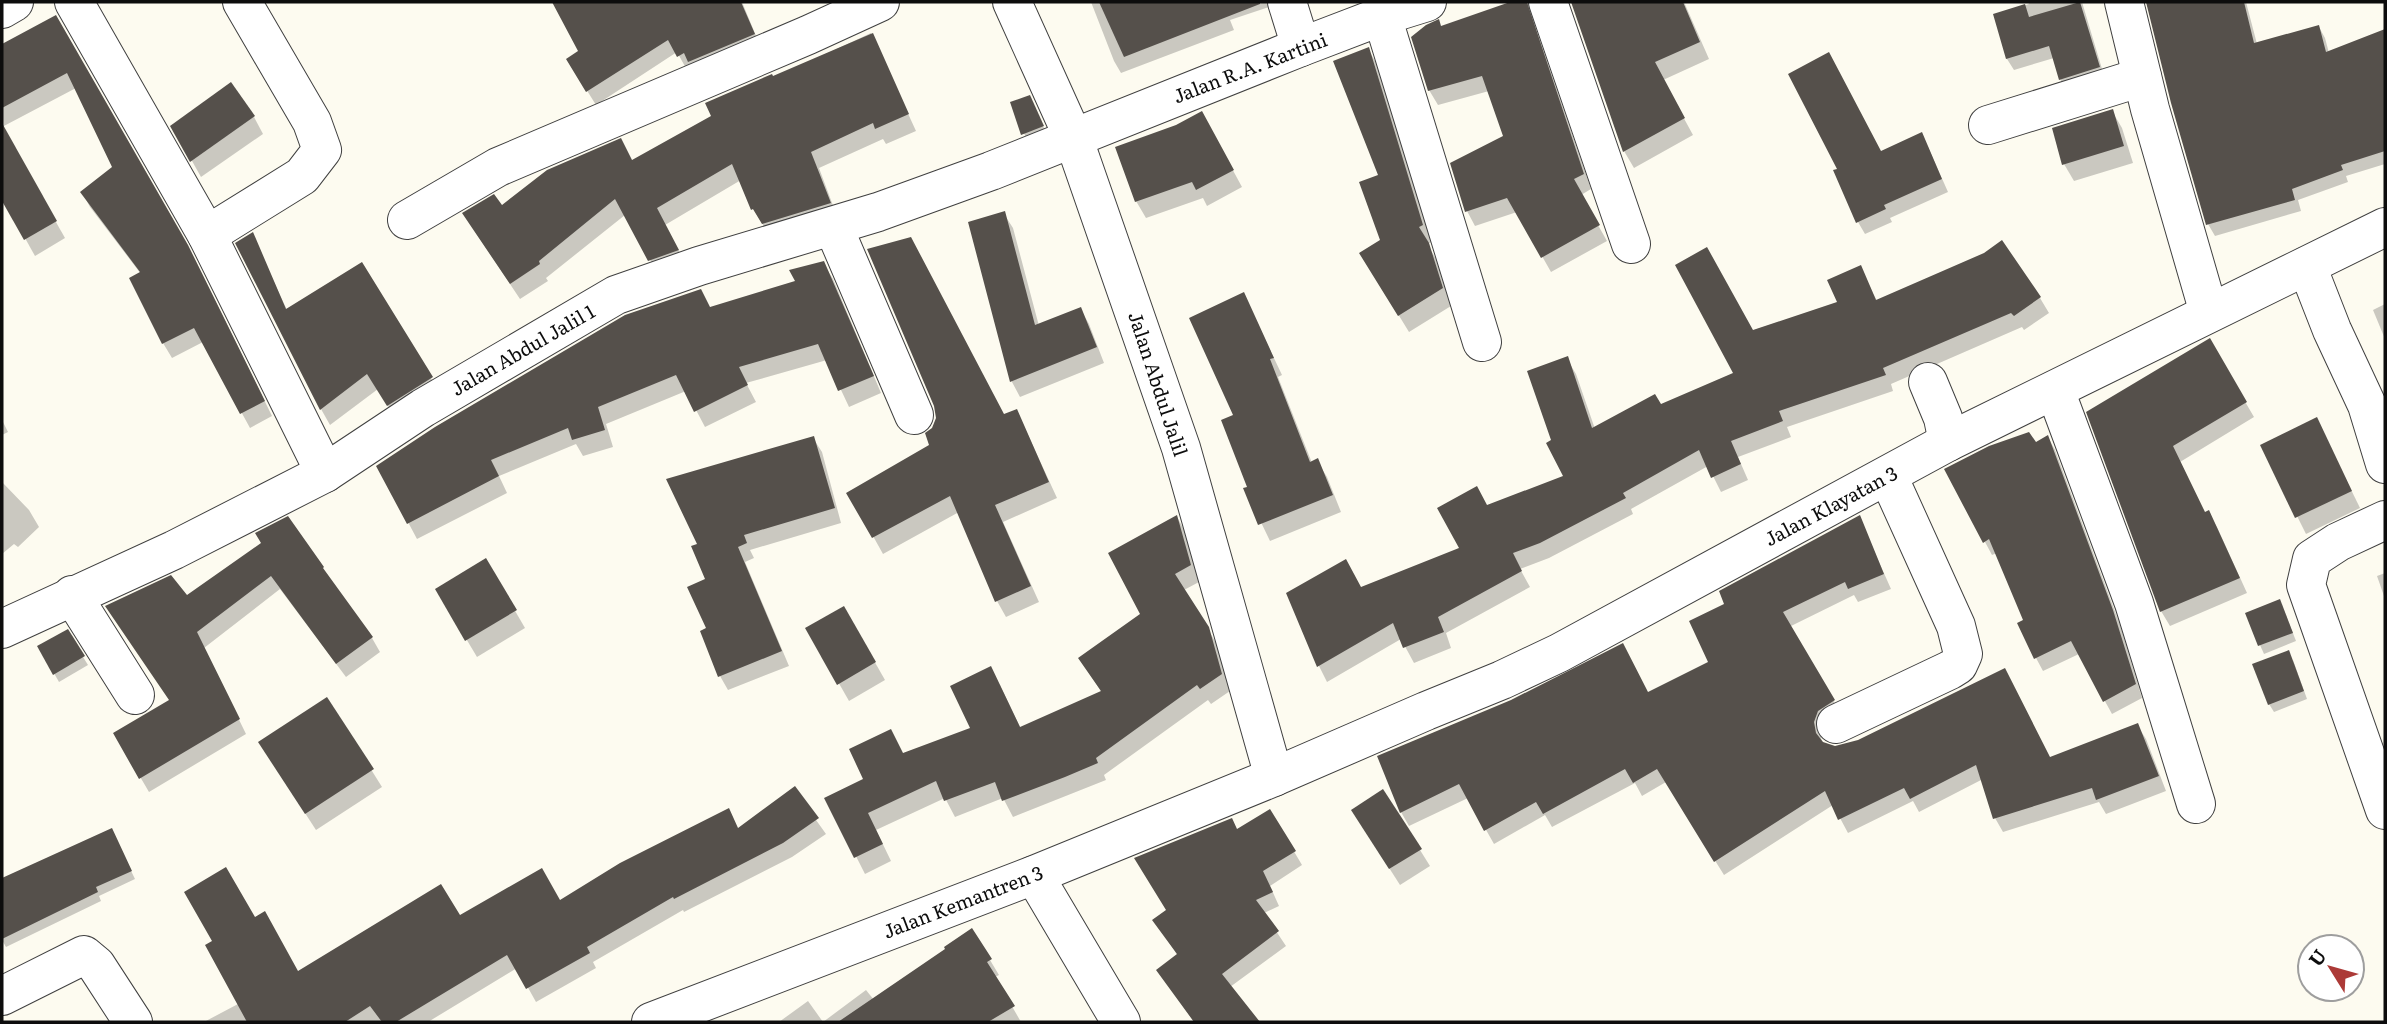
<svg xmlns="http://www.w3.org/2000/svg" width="2387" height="1024" viewBox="0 0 2387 1024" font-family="Literata,serif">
  <rect width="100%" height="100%" fill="#fdfbf0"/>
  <g fill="#0003">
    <polygon points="554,2 620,2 623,7 631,2 742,2 761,48 687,70 677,52 596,105 576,73 580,51"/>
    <polygon points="1091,2 1276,2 1275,5 1230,20 1234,30 1121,73 1114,61"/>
    <polygon points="1515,2 1529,2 1535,12 1535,26 1591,189 1581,195 1607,241 1551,272 1517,212 1475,226 1467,211 1505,137 1489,91 1438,105 1429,90 1442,28"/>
    <polygon points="1572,2 1684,2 1709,59 1663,80 1693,135 1634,168 1624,151"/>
    <polygon points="2028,2 2082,2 2105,79 2067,91 2060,79 2054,58 2014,70 2007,59 1995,15 2029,4"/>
    <polygon points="2148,2 2246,2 2257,44 2319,27 2325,38 2329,53 2385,31 2385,164 2346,176 2348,182 2298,200 2301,211 2215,236 2208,224 2173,103"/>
    <polygon points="56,18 196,262 272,416 250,428 203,342 172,358 163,343 141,274 90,207 82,192 114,168 76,88 2,127 2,46"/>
    <polygon points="871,33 916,131 886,144 883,139 819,168 838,219 773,240 753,209 741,180 665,225 687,266 659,276 625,215 546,278 548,281 520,299 474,230 501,208 632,162 713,117 772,79"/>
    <polygon points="1368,49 1378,66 1432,242 1427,244 1438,262 1451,306 1409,332 1371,270 1382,240 1381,176"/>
    <polygon points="1012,103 1034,106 1047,135 1028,143"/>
    <polygon points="2112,111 2122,128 2133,163 2074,181 2064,164"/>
    <polygon points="254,117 263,134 201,177 173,127"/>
    <polygon points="1211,130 1242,187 1207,206 1203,198 1146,218 1136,201"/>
    <polygon points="6,134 65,238 35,256 2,197 2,136"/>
    <polygon points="1928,147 1948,192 1890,218 1892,222 1865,234 1858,222 1839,169 1881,153"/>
    <polygon points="1004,214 1013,228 1039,326 1081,310 1089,324 1104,363 1020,397 1012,382 970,223"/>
    <polygon points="252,235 287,310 431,378 440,394 397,421 378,389 330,425 321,409"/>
    <polygon points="823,263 833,279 881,393 849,407 827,360 746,383 756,402 705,427 686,391 606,424 613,447 583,456 576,444 499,476 507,493 417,539 378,466 710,309 798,282"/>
    <polygon points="1860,267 1877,301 2040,298 2049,313 2024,330 2022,327 1891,384 1893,391 1787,427 1791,437 1738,457 1748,480 1721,492 1708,466 1631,509 1633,514 1549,558 1520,569 1530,587 1446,633 1451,648 1414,663 1401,639 1327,682 1319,666 1288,593 1361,589 1461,548 1486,507 1565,477 1553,441 1567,359 1576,374 1595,429 1660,406 1736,374 1753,332 1839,303"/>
    <polygon points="1244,295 1282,375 1278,377 1312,463 1317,461 1327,477 1341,512 1270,541 1245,489 1250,488 1235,416"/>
    <polygon points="2385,304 2385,339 2373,310"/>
    <polygon points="2209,340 2254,417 2180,462 2205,514 2208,512 2217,527 2247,593 2170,626 2161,611 2089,412"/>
    <polygon points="1017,411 1057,498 1003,522 1039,602 1006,617 997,601 959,512 883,554 849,493"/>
    <polygon points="2,420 8,432 2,435"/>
    <polygon points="2317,420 2360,508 2306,534 2262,446"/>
    <polygon points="2048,437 2055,450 2120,625 2142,698 2112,714 2079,654 2043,671 2036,658 2026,621 1997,553 1992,555 1985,542 2035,444"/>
    <polygon points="813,438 822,452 841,523 750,550 754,558 745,562 789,666 728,690 720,676 708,629 707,580"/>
    <polygon points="2,482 29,510 39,527 18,547 14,544 2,554"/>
    <polygon points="1177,517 1186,533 1199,582 1184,590 1218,646 1230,691 1211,704 1208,700 1104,775 1106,780 1013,817 1003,798 955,817 945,798 876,830 891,861 865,874 827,799 865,779 903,755 972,729 1000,685 1021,729 1102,693 1080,659 1142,614"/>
    <polygon points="1859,517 1891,589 1858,602 1854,595 1789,627 1842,715 1826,725 1821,737 1822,743 1835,748 2050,759 2137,725 2146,739 2166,791 2106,814 2099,802 2003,832 1995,818 1983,779 1919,812 1913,801 1848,833 1833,805 1724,875 1666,782 1642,796 1635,783 1552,827 1545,815 1494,844 1468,798 1409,826 1401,812 1379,757 1648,694 1710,662 1727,605"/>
    <polygon points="263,544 372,638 380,652 346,677 280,589 204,648 246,734 149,792 115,734 171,701 187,598"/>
    <polygon points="486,561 525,628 477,657 437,590"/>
    <polygon points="2385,573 2385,599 2377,576"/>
    <polygon points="844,608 885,680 849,701 808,629"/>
    <polygon points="2284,610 2296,641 2264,654 2260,645"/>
    <polygon points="67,631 88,665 59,682 39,647"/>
    <polygon points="2293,660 2307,699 2274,712 2269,704"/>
    <polygon points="327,699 382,787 316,830 270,759"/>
    <polygon points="794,789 826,834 792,857 684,912 683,910 593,962 596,968 536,1002 517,968 428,1022 204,1022 238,1004 254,919 297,973 459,917 559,902 739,830"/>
    <polygon points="1270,811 1302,865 1270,886 1279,906 1264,913 1286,946 1230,987 1258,1022 1194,1022 1158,970 1178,956 1155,921 1168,911 1237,831"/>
    <polygon points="1363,827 1420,850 1430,866 1400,885"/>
    <polygon points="111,830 135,879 99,896 101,901 6,947 2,940 2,880"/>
    <polygon points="990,960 999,975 995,977 1021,1022 779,1022 808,1001 823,1022 866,990 874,1000"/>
  </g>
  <g fill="#55504b">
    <polygon points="552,2 741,2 755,34 688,62 684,53 677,57 668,40 586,92 566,59 578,51"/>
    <polygon points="1099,2 1260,2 1260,4 1124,57"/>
    <polygon points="1510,2 1527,2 1584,174 1574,179 1600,225 1541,258 1507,198 1465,212 1450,163 1503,136 1482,76 1428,91 1411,37 1426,25 1439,19 1441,26"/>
    <polygon points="1571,2 1683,2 1700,42 1655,62 1685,118 1623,152"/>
    <polygon points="2080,2 2100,67 2059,80 2049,46 2006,59 1993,14 2025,4 2029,17"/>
    <polygon points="2146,2 2244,2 2254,43 2319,25 2326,52 2385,29 2385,151 2341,165 2343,170 2292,189 2295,200 2206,225 2171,103"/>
    <polygon points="56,15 188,245 265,401 240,414 194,328 162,344 129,278 140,272 80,192 112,167 67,73 2,108 2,44"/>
    <polygon points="873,33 909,114 875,129 873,123 811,152 831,203 762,224 753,209 751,210 732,164 657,208 679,250 648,261 615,199 539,261 540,264 510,284 462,213 494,194 502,205 547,170 621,138 632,160 711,116 705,103 772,74 773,76"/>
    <polygon points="1369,47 1423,225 1419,227 1429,243 1443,288 1398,316 1359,253 1380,240 1359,182 1378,175 1333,61"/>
    <polygon points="1829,52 1881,151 1922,132 1942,179 1884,205 1886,209 1856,223 1833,170 1837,169 1788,74"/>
    <polygon points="231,82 255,116 190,162 170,126"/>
    <polygon points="1030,95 1044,126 1021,135 1010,102"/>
    <polygon points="2113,109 2124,146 2062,165 2052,128"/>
    <polygon points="1202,111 1234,170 1196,190 1192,182 1135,202 1115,147 1176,125"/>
    <polygon points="2,123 57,221 24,240 2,201"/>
    <polygon points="1005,211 1035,325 1081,307 1097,347 1010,382 968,222"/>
    <polygon points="253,232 286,309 362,262 433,377 387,406 367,374 320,410 235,243"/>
    <polygon points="911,237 1004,414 1017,409 1049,482 995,505 1031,586 995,602 950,496 872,538 846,493 929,445 925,433 932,428 936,418 934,406 867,249"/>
    <polygon points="2002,240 2041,297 2014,316 2011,313 1883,368 1886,375 1779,411 1783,421 1731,441 1741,464 1711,478 1699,450 1623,493 1626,498 1540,543 1513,553 1522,571 1438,617 1444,632 1403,648 1393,623 1317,667 1286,593 1346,559 1361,587 1459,548 1437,508 1477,486 1487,505 1563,476 1546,443 1551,440 1527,371 1568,356 1592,428 1655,394 1661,404 1733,373 1675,265 1707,247 1753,330 1837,302 1827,280 1861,265 1876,300 1984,253"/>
    <polygon points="824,261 874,376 838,391 818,344 739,367 748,385 694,412 676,375 598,407 605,430 572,440 568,428 491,460 499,476 407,524 376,466 435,427 625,315 701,289 710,307 795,281 789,270"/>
    <polygon points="1244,292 1274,358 1270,359 1310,462 1318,458 1333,495 1258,525 1243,488 1247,487 1221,420 1233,415 1189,318"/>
    <polygon points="2210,338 2247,402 2173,446 2205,512 2209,510 2240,578 2160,612 2086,412"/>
    <polygon points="2317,417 2352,491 2295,518 2260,445"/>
    <polygon points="2029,432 2036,442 2048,435 2113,610 2136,684 2103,702 2071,641 2034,659 2017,623 2023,620 1989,539 1983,543 1944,469 1989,446"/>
    <polygon points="814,436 835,508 744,535 747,543 738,547 782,651 718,677 700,631 706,628 687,587 705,579 691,546 697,544 666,479"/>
    <polygon points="1177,515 1191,565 1175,574 1209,627 1222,674 1200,689 1197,685 1096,758 1098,763 1065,777 1002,801 995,782 944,801 936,781 868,813 883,844 854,858 824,798 863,779 849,749 891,729 903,753 970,728 950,686 991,666 1020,727 1101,691 1078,658 1140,614 1108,553"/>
    <polygon points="1860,515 1884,574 1848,589 1845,582 1783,612 1835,700 1818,711 1814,722 1816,733 1823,742 1835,746 1858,740 2005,668 2050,757 2138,723 2159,776 2096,800 2092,788 1993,819 1976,765 1910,799 1904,788 1838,820 1825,791 1714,862 1657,769 1633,783 1625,769 1543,814 1536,802 1484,831 1459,784 1400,813 1377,756 1511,700 1623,643 1648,692 1708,662 1689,621 1724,604 1719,591"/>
    <polygon points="288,516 324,567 323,568 373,637 336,664 271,576 197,632 240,719 139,779 113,733 169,700 105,606 171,575 187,595 261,543 255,533"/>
    <polygon points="486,558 517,610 465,641 435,589"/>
    <polygon points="2280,599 2293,633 2258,646 2245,613"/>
    <polygon points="844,606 876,662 837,685 805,628"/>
    <polygon points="68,629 85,656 53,675 37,646"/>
    <polygon points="2289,650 2304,691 2268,705 2252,664"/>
    <polygon points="327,697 374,769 305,814 258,742"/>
    <polygon points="795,786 819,818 783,843 674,899 673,897 587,947 590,953 526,989 507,955 396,1022 382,1022 370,1006 345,1022 247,1022 205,945 212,941 184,892 226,867 255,917 265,911 298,971 441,884 460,915 542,868 560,900 620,863 729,808 738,828"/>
    <polygon points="1383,789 1422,849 1389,869 1351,810"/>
    <polygon points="1270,809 1296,851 1263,871 1273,892 1256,900 1279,931 1222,974 1260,1022 1194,1022 1156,970 1177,954 1152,920 1166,910 1134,858 1232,818 1237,829"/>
    <polygon points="112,828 132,871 96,887 98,892 2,939 2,878"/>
    <polygon points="972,928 992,959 987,962 1015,1006 988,1022 838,1022 945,949 944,947"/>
  </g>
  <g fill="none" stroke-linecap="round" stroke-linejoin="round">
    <defs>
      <g id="minor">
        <polyline points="74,2 207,235 325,473"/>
        <polyline points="1012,2 1073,137 1181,448 1274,777"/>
        <polyline points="1287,2 1301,47"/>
        <polyline points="1383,2 1382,16 1482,342"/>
        <polyline points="1548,2 1631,244"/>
        <polyline points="2124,2 2150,109 2209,313"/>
        <polyline points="2,9 14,2"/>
        <polyline points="1988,125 2142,77"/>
        <polyline points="407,220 498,167 808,35 880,2"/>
        <polyline points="833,226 914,415"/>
        <polyline points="207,235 302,176 322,150 312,122 242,2"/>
        <polyline points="2307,266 2332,330 2367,405 2385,464"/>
        <polyline points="1928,382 1943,418 1948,442"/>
        <polyline points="2055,390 2134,603 2196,804"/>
        <polyline points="2385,520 2338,542 2312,559 2306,585 2385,810"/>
        <polyline points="72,595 135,695"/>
        <polyline points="2,629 174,550 325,473 423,408 616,295 699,266 878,212 991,171 1301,47 1382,16 1427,2"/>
        <polyline points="1836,724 1950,670 1958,665 1963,654 1956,626 1888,476"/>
        <polyline points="1034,875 1121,1022"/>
        <polyline points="2,996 84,955 96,965 133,1022"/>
      </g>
      <polyline id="tertiary" points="651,1022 1034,875 1274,777 1426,711 1502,680 1559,653 1948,442 2385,227"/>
    </defs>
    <use href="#minor" stroke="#404040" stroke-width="40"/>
    <use href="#tertiary" stroke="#404040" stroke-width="40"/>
    <use href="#minor" stroke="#fff" stroke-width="38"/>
    <use href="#tertiary" stroke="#fff" stroke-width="38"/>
  </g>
  <g text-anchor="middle" stroke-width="7" stroke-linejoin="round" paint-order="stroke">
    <g font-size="19" fill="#0d0d0d" stroke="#fff">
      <text transform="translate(1250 68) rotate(-21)" y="7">Jalan R.A. Kartini</text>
      <text transform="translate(523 350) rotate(-30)" y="7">Jalan Abdul Jalil 1</text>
      <text transform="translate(1158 384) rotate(72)" y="7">Jalan Abdul Jalil</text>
      <text transform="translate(1831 506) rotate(-28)" y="7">Jalan Klayatan 3</text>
      <text transform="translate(963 902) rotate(-21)" y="7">Jalan Kemantren 3</text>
    </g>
  </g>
  <rect width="2387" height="1024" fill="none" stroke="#0d0d0d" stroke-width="7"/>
  <g transform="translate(2331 968) rotate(307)"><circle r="33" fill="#ffffff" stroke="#9e9e9e" stroke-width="2"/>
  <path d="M0-5L12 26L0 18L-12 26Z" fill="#ac3a37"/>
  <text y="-10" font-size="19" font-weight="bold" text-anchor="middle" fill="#0d0d0d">U</text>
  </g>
</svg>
